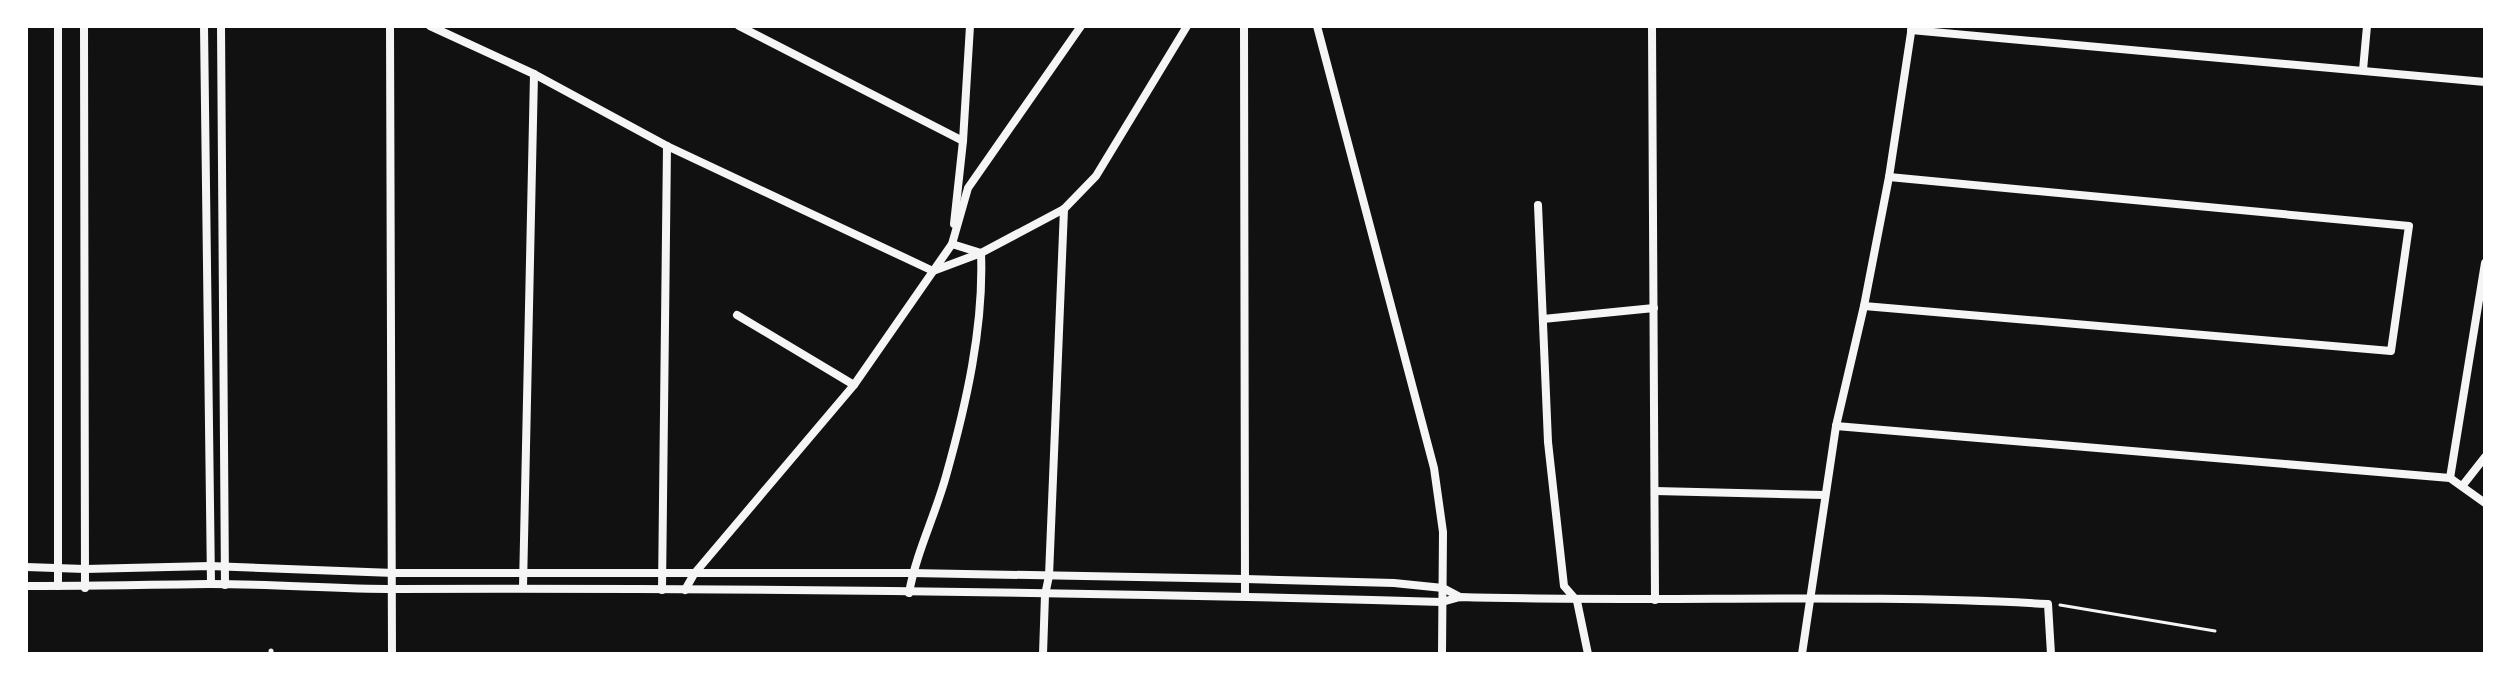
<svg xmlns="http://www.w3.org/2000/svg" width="2511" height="680" viewBox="0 0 2511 680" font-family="Ubuntu,sans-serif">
  <rect width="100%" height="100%" fill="#111"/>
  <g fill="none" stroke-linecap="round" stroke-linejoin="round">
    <polyline stroke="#f5f5f5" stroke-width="3" points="2060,605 2215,631"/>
    <polyline stroke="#f5f5f5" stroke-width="5" points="271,651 271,654"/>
    <g stroke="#f5f5f5" stroke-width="8">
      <polyline points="84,26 85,588"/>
      <polyline points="204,26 211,584"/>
      <polyline points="221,26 225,585"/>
      <polyline points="390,26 392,654"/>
      <polyline points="430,26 534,74 667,146 933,271 981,253 1064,209 1096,176 1187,26"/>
      <polyline points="739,26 963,141"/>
      <polyline points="1244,26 1245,596"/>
      <polyline points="1317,26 1434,468 1443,532 1442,654"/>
      <polyline points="1652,26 1655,600"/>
      <polyline points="1911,30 2485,82"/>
      <polyline points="2363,70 2367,26"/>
      <polyline points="1538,205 1548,442 1564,586 1577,601 1588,654"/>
      <polyline points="954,224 963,141 970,26"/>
      <polyline points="1864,306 2391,351 2409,226 1889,177"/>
      <polyline points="737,315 854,385"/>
      <polyline points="1543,319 1654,308"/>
      <polyline points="1836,426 2450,478 2485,503"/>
      <polyline points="2450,478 2485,263"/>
      <polyline points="2463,485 2485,457"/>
      <polyline points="1655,491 1825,495"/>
      <polyline points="26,567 85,569 210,566 394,573 912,573 1245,579 1394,583 1443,588 1460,597"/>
      <path d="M26 586C88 586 149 585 211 584 273 584 334 589 396 589 745 588 1094 592 1442 602L1460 597C1656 603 1852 593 2048 604L2051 654"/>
      <polyline points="58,586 58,26"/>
      <polyline points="523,587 534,74"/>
      <polyline points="662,590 667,146"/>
      <polyline points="685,590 694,574 854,385 952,244 968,188 1081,26"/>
      <path d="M909 593C916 553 935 516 946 476 966 405 984 327 981 253L952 244"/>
      <polyline points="1043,654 1045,595 1049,576 1064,209"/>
      <polyline points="1802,654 1836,426 1864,306 1889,177 1912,26"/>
    </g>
  </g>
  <rect width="2511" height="680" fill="none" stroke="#ffffff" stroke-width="56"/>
</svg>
